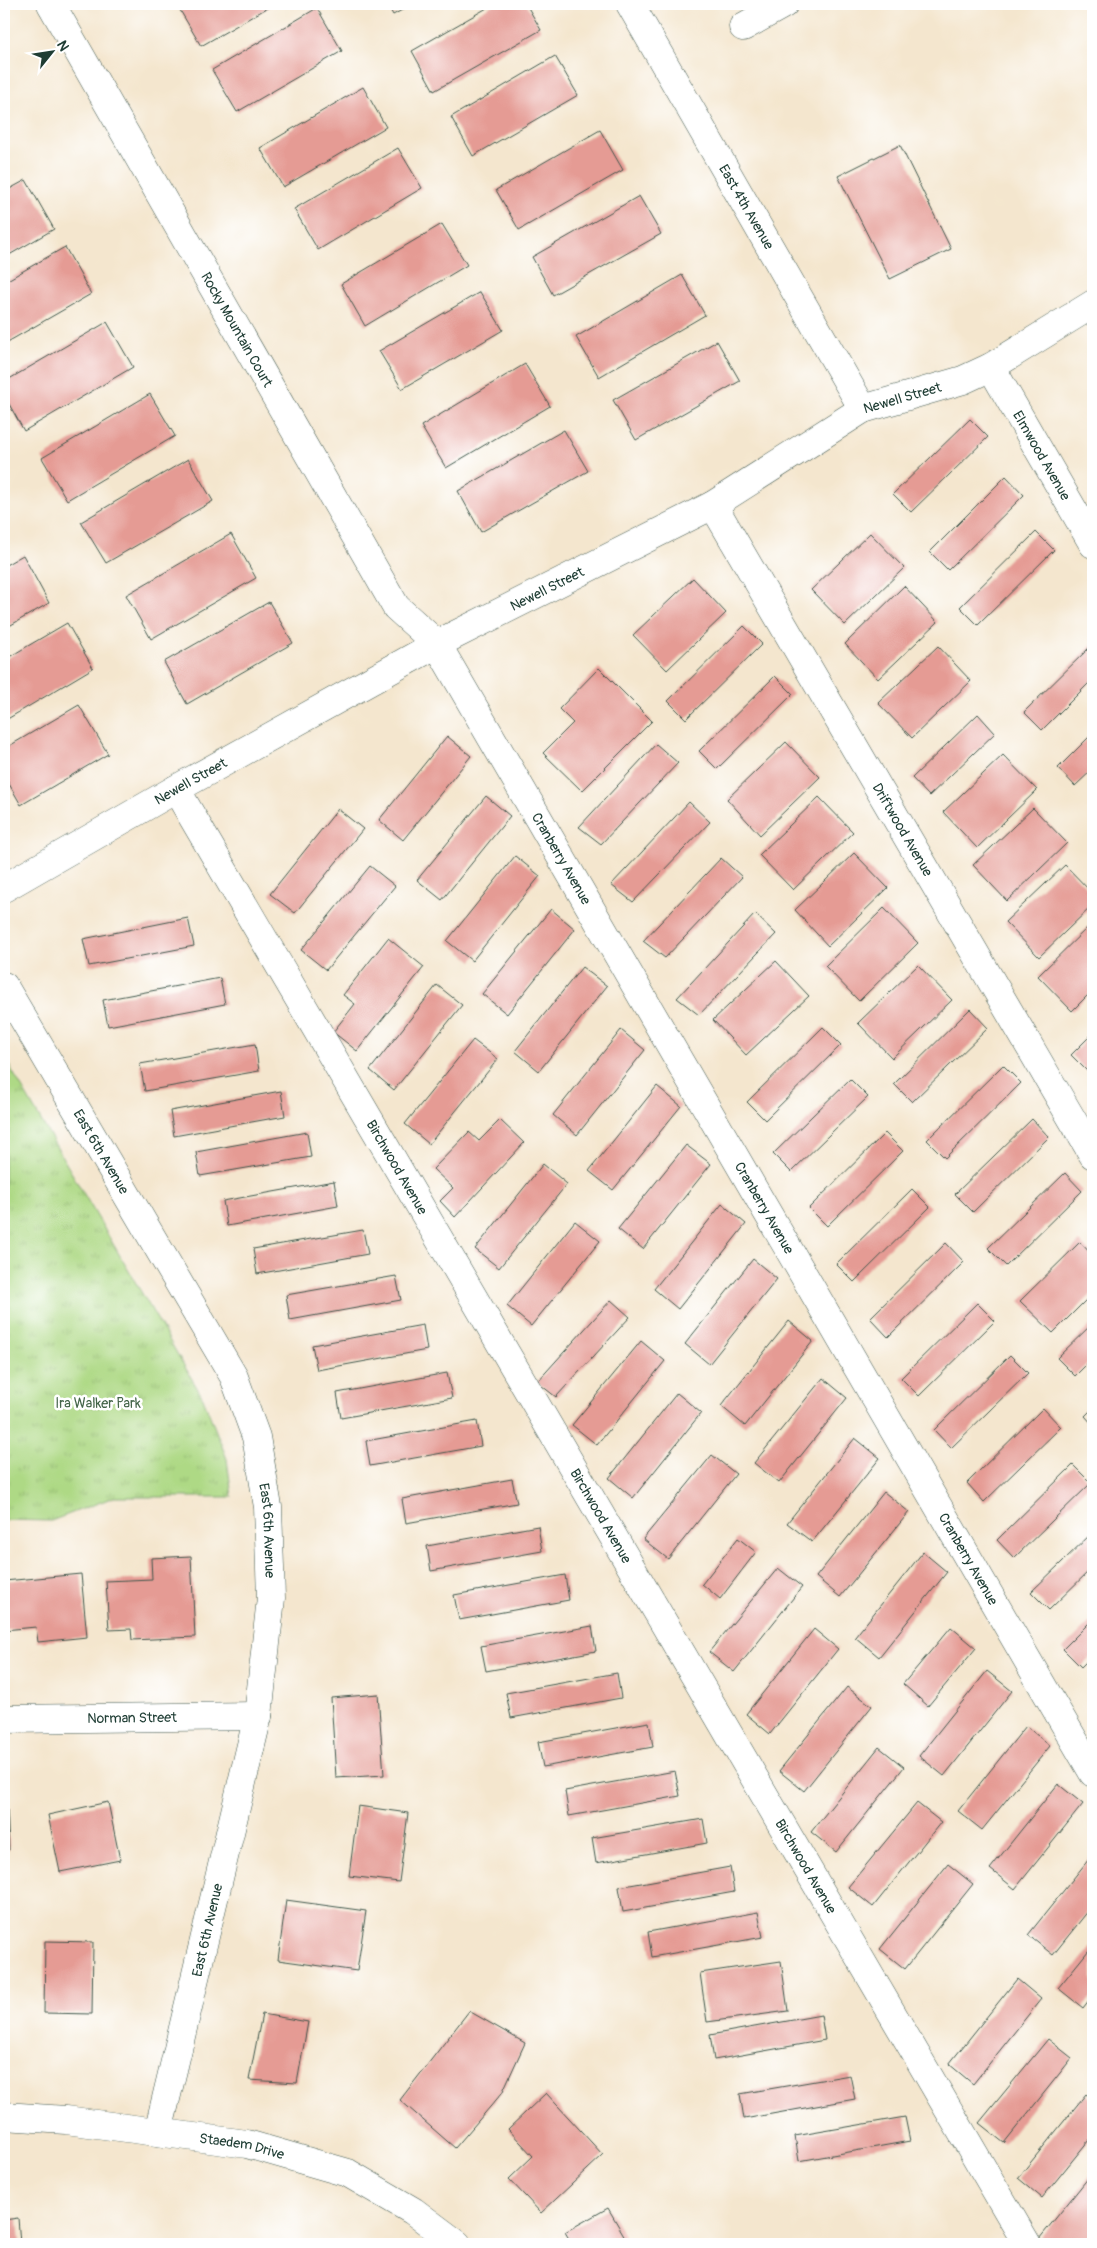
<svg xmlns="http://www.w3.org/2000/svg" width="1097" height="2248" viewBox="0 0 1097 2248" font-family="Pangolin,sans-serif">
  <defs>
    <pattern id="park-tufts" width="24" height="20" patternUnits="userSpaceOnUse" patternTransform="scale(1.25)"><rect width="24" height="20" fill="#aed985"/><path d="M3 7l-1-3M5 7V3M7 7l1-3M15 17l-1-3M17 17v-4M19 17l1-3" fill="none" stroke="#95bb73"/></pattern>
  </defs>
  <rect width="100%" height="100%" fill="#fff"/>
  <filter id="ink" filterUnits="userSpaceOnUse"><feTurbulence type="fractalNoise" baseFrequency=".02" numOctaves="2"/><feDisplacementMap in="SourceGraphic" scale="10" xChannelSelector="R" yChannelSelector="G"/><feConvolveMatrix kernelMatrix="1 2 1 2 8 2 1 2 1" color-interpolation-filters="sRGB"/></filter>
  <filter id="wash" filterUnits="userSpaceOnUse"><feTurbulence type="fractalNoise" baseFrequency=".0096" numOctaves="4" result="noise"/><feDisplacementMap in="SourceGraphic" scale="20" xChannelSelector="R" yChannelSelector="G"/><feGaussianBlur stdDeviation="1.12" result="paint"/><feColorMatrix in="noise" values="0 0 0 0 0 0 0 0 0 0 0 0 0 0 0 0 0 1.4 0 .05"/><feComposite in="paint" operator="in"/></filter>
  <g filter="url(#wash)">
    <rect width="100%" height="100%" fill="#f4e6ce"/>
    <polygon fill="url(#park-tufts)" stroke="#668b5c" points="4,1057 203,1398 227,1459 232,1497 114,1497 51,1521 4,1520"/>
    <g id="blocks">
      <g fill="#e59b94">
        <polygon points="180,4 274,4 201,46 177,5"/>
        <polygon points="387,4 413,4 393,15"/>
        <polygon points="494,4 526,4 541,30 434,91 412,51"/>
        <polygon points="317,8 342,51 237,112 212,70"/>
        <polygon points="555,56 578,95 473,156 451,117"/>
        <polygon points="363,87 386,127 283,187 260,148"/>
        <polygon points="600,130 623,170 519,230 496,190"/>
        <polygon points="900,145 951,249 890,279 838,176"/>
        <polygon points="398,148 422,188 318,250 294,209"/>
        <polygon points="26,180 54,229 4,258 4,192"/>
        <polygon points="639,196 661,234 553,295 532,257"/>
        <polygon points="442,224 467,265 365,326 341,284"/>
        <polygon points="65,247 91,294 4,344 4,282"/>
        <polygon points="682,275 705,315 599,377 576,337"/>
        <polygon points="480,292 503,330 402,389 379,351"/>
        <polygon points="107,322 133,367 24,431 4,395 4,382"/>
        <polygon points="717,341 740,381 636,440 613,400"/>
        <polygon points="525,364 550,406 446,468 421,426"/>
        <polygon points="150,394 175,436 67,500 42,458"/>
        <polygon points="970,419 988,437 911,512 893,494"/>
        <polygon points="564,430 588,471 481,532 458,491"/>
        <polygon points="188,459 213,501 106,563 81,522"/>
        <polygon points="1006,476 1024,495 948,570 930,552"/>
        <polygon points="1036,532 1054,550 978,625 960,607"/>
        <polygon points="870,533 904,568 845,625 811,590"/>
        <polygon points="231,534 256,578 151,639 126,595"/>
        <polygon points="23,555 49,603 4,629 4,566"/>
        <polygon points="693,578 726,613 667,670 633,635"/>
        <polygon points="904,586 938,622 878,679 845,644"/>
        <polygon points="269,602 293,643 187,704 164,662"/>
        <polygon points="67,623 93,668 4,721 4,660"/>
        <polygon points="744,626 762,644 686,719 668,701"/>
        <polygon points="1093,644 1093,679 1042,730 1024,712"/>
        <polygon points="938,646 971,681 912,738 878,703"/>
        <polygon points="599,668 652,721 582,791 543,753 573,723 559,709"/>
        <polygon points="775,676 793,694 717,769 699,751"/>
        <polygon points="79,705 108,754 21,805 4,775 4,749"/>
        <polygon points="978,714 995,733 929,796 912,778"/>
        <polygon points="1093,733 1093,769 1075,786 1058,768"/>
        <polygon points="447,736 471,756 403,840 379,820"/>
        <polygon points="786,742 820,777 760,835 727,799"/>
        <polygon points="656,744 678,763 601,844 579,827"/>
        <polygon points="1003,755 1037,790 977,848 943,812"/>
        <polygon points="486,796 510,816 442,900 417,880"/>
        <polygon points="819,797 853,832 793,890 759,855"/>
        <polygon points="689,802 710,822 633,902 611,885"/>
        <polygon points="1033,808 1067,843 1007,901 973,865"/>
        <polygon points="338,809 363,829 295,913 270,894"/>
        <polygon points="854,853 888,888 828,946 795,910"/>
        <polygon points="515,856 540,876 472,961 447,941"/>
        <polygon points="721,858 742,877 665,958 643,941"/>
        <polygon points="1065,865 1093,894 1093,905 1039,957 1005,922"/>
        <polygon points="370,866 395,886 326,970 301,950"/>
        <polygon points="884,908 918,943 859,1001 825,966"/>
        <polygon points="551,909 575,929 507,1014 482,994"/>
        <polygon points="755,914 776,934 699,1015 677,998"/>
        <polygon points="188,918 194,946 89,966 83,939"/>
        <polygon points="1093,922 1093,990 1072,1011 1038,976"/>
        <polygon points="388,938 424,967 357,1051 333,1032 355,1004 343,995"/>
        <polygon points="776,961 809,996 746,1055 713,1020"/>
        <polygon points="918,965 952,1000 892,1058 858,1023"/>
        <polygon points="582,967 607,986 539,1071 515,1051"/>
        <polygon points="220,978 225,1004 108,1026 103,1000"/>
        <polygon points="437,985 462,1005 394,1090 370,1070"/>
        <polygon points="970,1009 988,1028 912,1102 894,1084"/>
        <polygon points="823,1027 841,1045 765,1120 747,1102"/>
        <polygon points="621,1030 645,1050 577,1135 553,1115"/>
        <polygon points="1093,1033 1093,1069 1089,1073 1071,1055"/>
        <polygon points="473,1040 498,1059 429,1144 405,1124"/>
        <polygon points="255,1044 259,1071 145,1091 140,1064"/>
        <polygon points="1003,1065 1021,1083 945,1158 927,1140"/>
        <polygon points="850,1079 868,1097 791,1172 773,1154"/>
        <polygon points="657,1086 681,1106 613,1190 589,1171"/>
        <polygon points="281,1091 285,1116 174,1136 170,1111"/>
        <polygon points="1032,1119 1049,1137 973,1212 955,1194"/>
        <polygon points="500,1120 524,1143 455,1217 440,1201 453,1188 433,1169 469,1132 479,1141"/>
        <polygon points="307,1132 311,1157 200,1176 196,1152"/>
        <polygon points="885,1133 903,1151 827,1226 809,1208"/>
        <polygon points="686,1145 711,1164 643,1249 618,1229"/>
        <polygon points="543,1164 567,1184 499,1268 475,1249"/>
        <polygon points="1065,1173 1082,1191 1006,1266 988,1248"/>
        <polygon points="334,1181 338,1206 227,1226 223,1201"/>
        <polygon points="912,1189 930,1207 854,1282 836,1264"/>
        <polygon points="722,1204 746,1224 678,1309 654,1289"/>
        <polygon points="575,1221 600,1241 531,1326 507,1306"/>
        <polygon points="363,1230 368,1254 257,1274 253,1249"/>
        <polygon points="1080,1242 1093,1256 1093,1293 1053,1333 1020,1301"/>
        <polygon points="946,1243 964,1262 888,1337 870,1318"/>
        <polygon points="753,1259 777,1279 709,1364 685,1344"/>
        <polygon points="396,1276 401,1300 290,1320 286,1295"/>
        <polygon points="611,1300 630,1317 556,1397 537,1382"/>
        <polygon points="977,1303 995,1321 919,1396 901,1378"/>
        <polygon points="789,1321 813,1341 745,1426 721,1406"/>
        <polygon points="1093,1323 1093,1358 1075,1376 1057,1358"/>
        <polygon points="423,1325 427,1350 317,1370 312,1345"/>
        <polygon points="641,1341 665,1361 597,1445 572,1425"/>
        <polygon points="1010,1355 1028,1373 951,1448 934,1430"/>
        <polygon points="447,1373 452,1398 341,1418 337,1393"/>
        <polygon points="823,1378 847,1398 779,1483 754,1463"/>
        <polygon points="677,1393 701,1413 633,1498 609,1478"/>
        <polygon points="1043,1408 1061,1427 984,1502 967,1483"/>
        <polygon points="1093,1408 1093,1425 1085,1416"/>
        <polygon points="477,1421 481,1446 370,1466 366,1441"/>
        <polygon points="855,1438 880,1458 812,1542 787,1523"/>
        <polygon points="712,1455 736,1474 668,1559 643,1539"/>
        <polygon points="1073,1465 1091,1483 1014,1558 997,1540"/>
        <polygon points="512,1479 517,1503 406,1523 402,1499"/>
        <polygon points="884,1492 909,1512 840,1597 816,1577"/>
        <polygon points="538,1526 542,1551 431,1571 427,1546"/>
        <polygon points="1093,1532 1093,1567 1049,1610 1031,1592"/>
        <polygon points="738,1538 756,1552 720,1599 702,1584"/>
        <polygon points="923,1552 947,1572 879,1657 855,1637"/>
        <polygon points="191,1556 195,1637 132,1640 131,1629 109,1630 106,1581 152,1579 151,1558"/>
        <polygon points="778,1568 802,1587 734,1672 709,1652"/>
        <polygon points="81,1574 87,1637 38,1642 36,1627 4,1630 4,1581"/>
        <polygon points="565,1575 569,1600 459,1620 454,1595"/>
        <polygon points="1093,1619 1093,1655 1081,1667 1063,1649"/>
        <polygon points="592,1626 596,1651 486,1671 481,1646"/>
        <polygon points="951,1627 976,1648 928,1706 903,1684"/>
        <polygon points="814,1629 838,1649 770,1734 746,1714"/>
        <polygon points="987,1671 1012,1691 944,1776 919,1756"/>
        <polygon points="617,1673 621,1698 511,1718 506,1693"/>
        <polygon points="847,1687 872,1706 804,1791 779,1771"/>
        <polygon points="378,1694 384,1775 336,1778 331,1698"/>
        <polygon points="649,1722 653,1747 543,1767 538,1742"/>
        <polygon points="1026,1726 1050,1746 982,1830 958,1811"/>
        <polygon points="879,1747 904,1767 836,1852 811,1832"/>
        <polygon points="675,1771 680,1796 569,1816 565,1791"/>
        <polygon points="1058,1784 1083,1804 1015,1889 990,1869"/>
        <polygon points="108,1802 120,1860 60,1872 48,1815"/>
        <polygon points="917,1803 941,1822 873,1907 848,1887"/>
        <polygon points="4,1804 7,1804 9,1850 4,1851"/>
        <polygon points="358,1806 408,1813 399,1882 349,1876"/>
        <polygon points="703,1819 707,1843 596,1863 592,1838"/>
        <polygon points="1093,1854 1093,1905 1053,1955 1028,1935"/>
        <polygon points="948,1864 973,1884 905,1969 880,1949"/>
        <polygon points="730,1867 734,1892 623,1912 619,1887"/>
        <polygon points="286,1900 366,1911 357,1971 278,1960"/>
        <polygon points="758,1912 763,1937 652,1957 648,1932"/>
        <polygon points="45,1941 93,1942 92,2014 44,2013"/>
        <polygon points="1093,1945 1093,1995 1083,2008 1058,1988"/>
        <polygon points="781,1961 788,2011 707,2022 700,1973"/>
        <polygon points="1017,1979 1041,1999 973,2084 949,2064"/>
        <polygon points="469,2011 525,2043 502,2093 455,2148 400,2100"/>
        <polygon points="262,2014 308,2022 297,2083 249,2080"/>
        <polygon points="821,2015 825,2040 714,2060 710,2035"/>
        <polygon points="1048,2039 1072,2058 1004,2143 979,2123"/>
        <polygon points="850,2075 855,2099 744,2119 740,2094"/>
        <polygon points="546,2093 603,2155 541,2213 509,2179 533,2156 508,2129"/>
        <polygon points="1086,2094 1093,2100 1093,2135 1042,2198 1018,2178"/>
        <polygon points="905,2117 910,2141 799,2161 795,2136"/>
        <polygon points="1093,2172 1093,2244 1046,2244 1039,2239"/>
        <polygon points="608,2208 629,2244 572,2244 565,2232"/>
        <polygon points="18,2218 20,2244 4,2244 4,2220"/>
      </g>
    </g>
  </g>
  <g filter="url(#ink)">
    <use href="#blocks" fill-opacity="0" stroke="#3f564b" stroke-width="1"/>
    <g fill="none" stroke-linecap="round" stroke-linejoin="round">
      <defs>
        <g id="minor">
          <path id="s1" d="M51 4 396 607 437 644 1093 1773"/>
          <path id="s2" d="M630 4 863 409"/>
          <polyline points="743,27 784,4"/>
          <path id="s3" d="M991 367 1093 544"/>
          <path id="s4" d="M713 505 1093 1155"/>
          <path id="s5" d="M176 789 1027 2244"/>
          <path id="s6" d="M4 888 176 789 437 644 713 505 863 409 963 380 991 367 1093 304"/>
          <path id="s7" d="M4 986 234 1377 256 1437 268 1507 271 1598 258 1716 158 2132"/>
          <path id="s8" d="M4 1719 258 1716"/>
          <path id="s9" d="M4 2116 66 2120 247 2144 348 2173 413 2211 457 2244"/>
        </g>
      </defs>
      <use href="#minor" stroke="#3f564b" stroke-width="29"/>
      <use href="#minor" stroke="#fff" stroke-width="28"/>
    </g>
  </g>
  <g text-anchor="middle" stroke-width="5" stroke-linejoin="round" paint-order="stroke">
    <g font-size="14" fill="#1f3d34" stroke="#fff">
      <text dy="5" stroke="none"><textPath href="#s2" startOffset="234">East 4th Avenue</textPath></text>
      <text dy="5" stroke="none"><textPath href="#s1" startOffset="375">Rocky Mountain Court</textPath></text>
      <text dy="5" stroke="none"><textPath href="#s6" startOffset="1025">Newell Street</textPath></text>
      <text dy="5" stroke="none"><textPath href="#s3" startOffset="102">Elmwood Avenue</textPath></text>
      <text dy="5" stroke="none"><textPath href="#s6" startOffset="620">Newell Street</textPath></text>
      <text dy="5" stroke="none"><textPath href="#s6" startOffset="215">Newell Street</textPath></text>
      <text dy="5" stroke="none"><textPath href="#s4" startOffset="376">Driftwood Avenue</textPath></text>
      <text dy="5" stroke="none"><textPath href="#s1" startOffset="998">Cranberry Avenue</textPath></text>
      <text dy="5" stroke="none"><textPath href="#s7" startOffset="192">East 6th Avenue</textPath></text>
      <text dy="5" stroke="none"><textPath href="#s5" startOffset="438">Birchwood Avenue</textPath></text>
      <text dy="5" stroke="none"><textPath href="#s1" startOffset="1402">Cranberry Avenue</textPath></text>
      <text dy="5" stroke="none"><textPath href="#s5" startOffset="842">Birchwood Avenue</textPath></text>
      <text dy="5" stroke="none"><textPath href="#s7" startOffset="612">East 6th Avenue</textPath></text>
      <text dy="5" stroke="none"><textPath href="#s1" startOffset="1808">Cranberry Avenue</textPath></text>
      <text dy="5" stroke="none"><textPath href="#s8" startOffset="128">Norman Street</textPath></text>
      <text dy="5" stroke="none"><textPath href="#s5" startOffset="1248">Birchwood Avenue</textPath></text>
      <text transform="translate(207 1930) rotate(-77)" y="5">East 6th Avenue</text>
      <text dy="5" stroke="none"><textPath href="#s9" startOffset="240">Staedem Drive</textPath></text>
    </g>
    <g font-size="14" fill="#436448" stroke="#fff">
      <text x="98" y="1408">Ira Walker Park</text>
    </g>
  </g>
  <rect width="1097" height="2248" fill="none" stroke="#fff" stroke-width="20"/>
  <g transform="translate(52 52) rotate(60)" stroke="#ffffff" stroke-width="4" paint-order="stroke">
  <path d="M0-4L9 19L0 12L-9 19Z" fill="#1f3d34"/>
  <text y="-8" font-size="14" font-weight="bold" text-anchor="middle" fill="#1f3d34">N</text>
  </g>
</svg>
